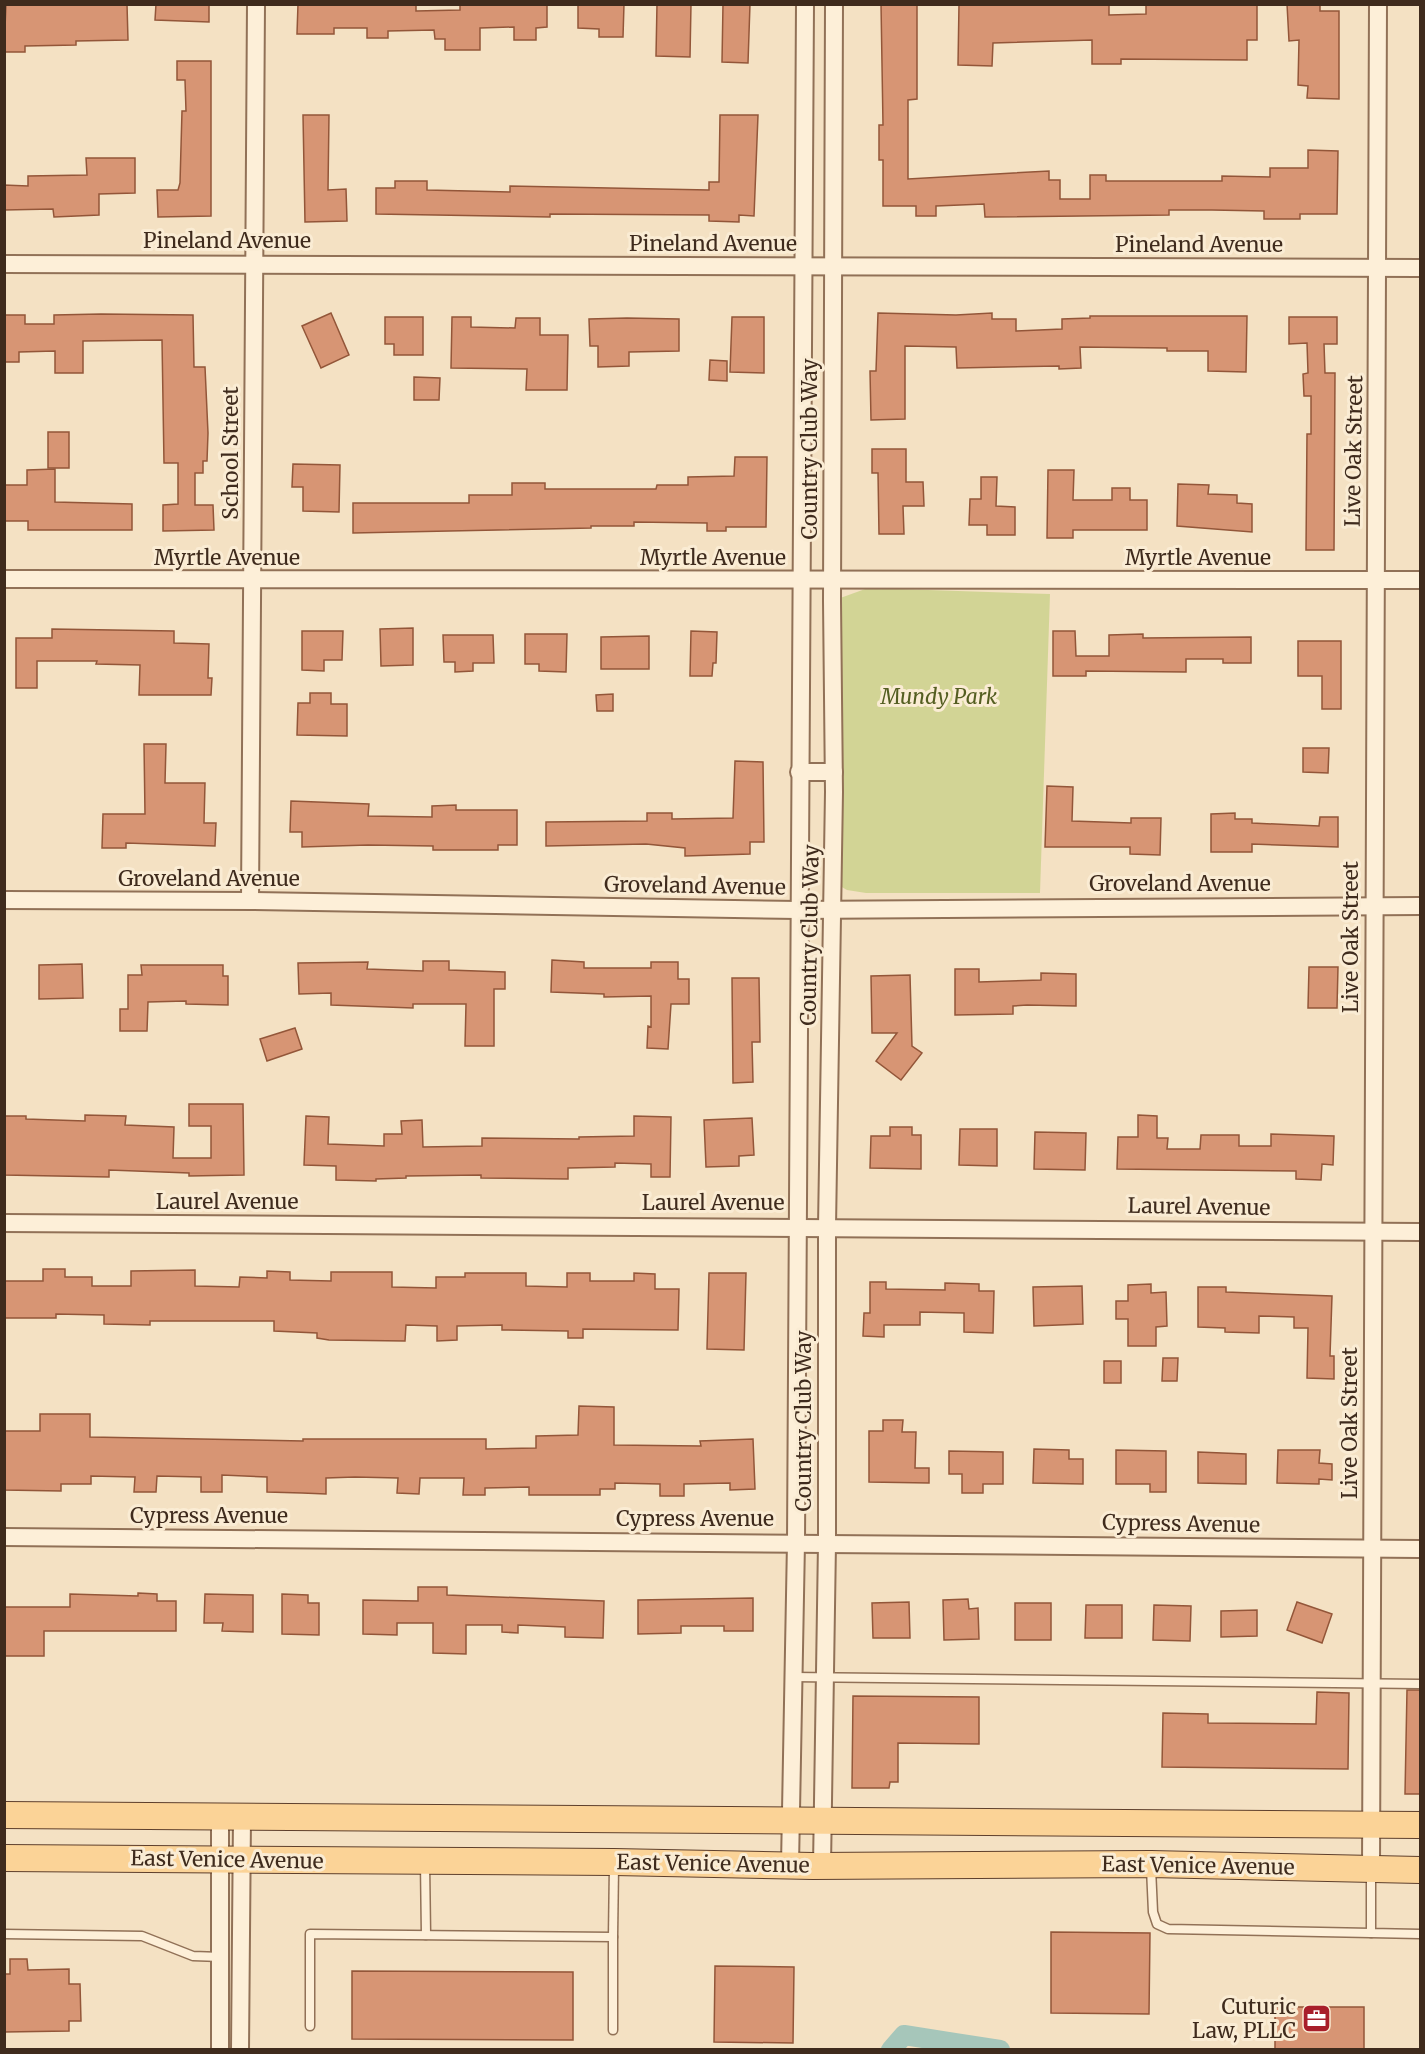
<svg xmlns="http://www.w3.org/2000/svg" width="1425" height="2054" viewBox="0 0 1425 2054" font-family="Merriweather,serif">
  <rect width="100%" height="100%" fill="#f4e1c3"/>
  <polygon fill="#d2d495" points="868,588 1050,594 1040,893 866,893 847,890 833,882 832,601"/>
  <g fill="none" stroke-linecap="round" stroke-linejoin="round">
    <polyline stroke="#a6c6ba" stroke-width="20" points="891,2050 904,2035 1000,2050"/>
  </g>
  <g fill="#d79574" stroke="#935639" stroke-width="1.5">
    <polygon points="6,4 127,4 128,40 76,41 76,45 25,46 25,52 4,52"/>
    <polygon points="156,4 209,4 209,22 155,20"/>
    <polygon points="298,4 416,4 416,11 460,10 460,4 547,4 547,27 536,28 536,40 514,40 514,27 480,28 480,50 445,50 445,39 435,39 434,30 388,31 388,38 367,38 367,28 334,28 334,34 297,34"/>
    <polygon points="578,4 624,4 623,37 599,37 599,29 578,28"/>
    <polygon points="657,4 691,4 690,57 656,56"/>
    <polygon points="723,4 750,4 748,63 722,62"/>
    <polygon points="881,4 917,4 917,99 908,100 908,179 1049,171 1049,180 1060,180 1060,199 1090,199 1090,175 1106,175 1106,181 1222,181 1222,176 1270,177 1270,168 1308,168 1308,150 1338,151 1337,214 1300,214 1300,219 1264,219 1264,211 1212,210 1169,210 1169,215 985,217 984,204 936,206 936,216 916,216 916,206 883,206 883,160 879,160 879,125 883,125"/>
    <polygon points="959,4 1109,4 1109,15 1146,14 1146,4 1257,4 1257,40 1247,40 1247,60 1121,59 1121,64 1092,64 1092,40 993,43 992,66 958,65"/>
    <polygon points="1287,4 1320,4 1320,11 1339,11 1339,99 1307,98 1308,86 1298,85 1299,40 1289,41"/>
    <polygon points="177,61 211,61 211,216 158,217 157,190 178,190 180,183 182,111 186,111 185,80 177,80"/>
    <polygon points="303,115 329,115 328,190 346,189 347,221 305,222"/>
    <polygon points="720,115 758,115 754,216 739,215 739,222 709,221 709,215 550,214 550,217 376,214 376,188 395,188 395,181 427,181 427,190 510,192 510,186 709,190 709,182 719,182"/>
    <polygon points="86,158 135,158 135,193 99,194 99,215 54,217 53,209 4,210 4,185 28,186 28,176 87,175"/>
    <polygon points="331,313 349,355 321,368 302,326"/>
    <polygon points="878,313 956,315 992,313 992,319 1016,319 1016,331 1062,329 1062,319 1090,318 1090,316 1247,316 1246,372 1208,371 1208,351 1167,351 1167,348 1080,347 1081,368 1059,369 1059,366 957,368 956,347 905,346 905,419 871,420 870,371 876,371"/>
    <polygon points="101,314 193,315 194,367 205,367 208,433 207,461 203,461 203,473 195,473 195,505 213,505 214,530 163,531 163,505 178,504 178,463 164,463 162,340 83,341 83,373 55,373 55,351 19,352 19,362 4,362 4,315 25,315 25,324 54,324 54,315"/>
    <polygon points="385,317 423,317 423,355 394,355 394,344 385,344"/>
    <polygon points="452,317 471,317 471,327 515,328 516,318 540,318 540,335 568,335 567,390 526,390 527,369 451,368"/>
    <polygon points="732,317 764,317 764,373 730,372"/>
    <polygon points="1289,317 1337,317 1337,344 1324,344 1325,373 1335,373 1334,550 1306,550 1307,434 1311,434 1311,396 1304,396 1303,374 1308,373 1307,343 1289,344"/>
    <polygon points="627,318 679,319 679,351 629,352 629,366 598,367 598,346 590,346 589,319"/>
    <polygon points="710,360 727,361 727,381 709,380"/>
    <polygon points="414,377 440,378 439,400 414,400"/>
    <rect x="48" y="432" width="21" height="36"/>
    <polygon points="872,449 906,449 906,482 923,482 924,506 903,506 904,534 879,534 878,473 872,473"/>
    <polygon points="735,457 767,457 766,527 726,527 726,531 707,531 707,523 634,522 634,526 591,526 591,528 353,533 353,503 469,503 469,495 512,495 512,483 545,483 545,489 656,489 657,485 688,485 688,477 734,476"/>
    <polygon points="293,464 340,465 339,512 303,511 303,487 292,487"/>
    <polygon points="55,469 55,502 132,504 132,530 28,530 28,521 4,521 4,485 27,485 27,470"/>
    <polygon points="1048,470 1074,470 1073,500 1112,500 1112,488 1130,488 1130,500 1147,500 1147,530 1073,530 1073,538 1047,538"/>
    <polygon points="981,477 997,477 996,506 1015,507 1015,535 987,535 987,525 969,525 970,499 981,499"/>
    <polygon points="1178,484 1209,485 1208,494 1237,495 1237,503 1252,504 1252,532 1177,526"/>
    <polygon points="413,628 413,665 381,666 380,629"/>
    <polygon points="52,629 174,631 174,643 209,644 208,678 212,678 211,695 139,695 140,665 96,664 97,661 37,661 37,688 16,688 16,638 52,638"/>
    <polygon points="302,631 343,631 342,660 324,660 324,671 302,670"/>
    <polygon points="691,631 717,632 716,663 713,663 712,676 690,676"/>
    <polygon points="1053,631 1075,631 1076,656 1109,656 1109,635 1143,634 1143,638 1251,637 1251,663 1223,663 1223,659 1186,659 1186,672 1086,671 1086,676 1053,676"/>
    <polygon points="525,634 567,634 566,672 539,671 539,664 525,664"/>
    <polygon points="443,635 493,635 494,663 473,663 473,671 455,672 455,662 444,662"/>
    <polygon points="649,636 649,669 601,669 601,637"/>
    <polygon points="1298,641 1341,641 1341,709 1322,709 1322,676 1298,676"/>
    <polygon points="310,693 331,693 331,704 347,704 347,736 297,735 298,703 310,703"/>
    <polygon points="613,694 613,711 597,711 596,695"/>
    <polygon points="144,744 166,744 165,783 205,783 204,823 216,823 215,846 126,843 126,848 102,848 103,814 145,814"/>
    <polygon points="1303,748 1329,748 1328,773 1303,772"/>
    <polygon points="735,761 763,762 764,842 750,842 750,854 685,856 685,848 646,844 546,846 546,822 647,821 647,813 672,813 672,819 733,818"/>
    <polygon points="1047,786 1073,787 1072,821 1131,823 1131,818 1161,818 1160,855 1130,854 1130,847 1045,847"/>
    <polygon points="291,801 369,804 368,816 432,817 432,806 456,805 456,810 517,810 517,845 498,845 498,850 433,850 433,846 368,845 302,847 302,832 290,832"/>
    <polygon points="1235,813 1235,819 1252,819 1252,823 1319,826 1320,817 1338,817 1338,847 1252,844 1252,852 1211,852 1211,814"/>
    <polygon points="552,960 584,962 584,968 651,968 651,962 678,962 678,979 689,979 689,1004 671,1004 668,1049 647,1048 648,1026 651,1027 651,996 604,997 604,994 551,992"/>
    <polygon points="423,961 449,961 449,970 505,972 505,989 494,989 494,1046 465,1046 466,1004 413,1004 413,1008 331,1005 331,993 299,994 298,963 368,962 367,969 423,971"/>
    <polygon points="82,964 83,998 39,999 39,965"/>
    <polygon points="141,965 223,965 223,976 228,976 228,1005 186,1004 186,1001 148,1002 147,1031 120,1031 120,1009 128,1009 128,975 142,975"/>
    <polygon points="1309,967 1338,967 1337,1008 1308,1008"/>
    <polygon points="955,969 979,969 979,982 1041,980 1041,973 1076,974 1076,1006 1027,1005 1013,1006 1013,1014 955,1015"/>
    <polygon points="910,975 912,1046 922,1053 901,1080 876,1061 897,1033 872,1033 871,976"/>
    <polygon points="732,978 759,978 760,1042 752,1042 753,1082 733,1083"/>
    <polygon points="295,1028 302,1049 267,1061 260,1039"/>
    <polygon points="189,1104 243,1104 244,1175 189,1176 189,1173 109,1170 109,1177 4,1175 4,1116 26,1116 26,1119 85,1121 85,1115 126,1116 125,1125 174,1127 173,1158 211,1158 211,1126 189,1126"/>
    <polygon points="1138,1115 1157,1116 1157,1138 1168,1138 1167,1149 1200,1149 1201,1135 1239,1135 1239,1146 1271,1146 1271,1134 1334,1136 1333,1165 1322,1164 1321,1180 1296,1179 1296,1171 1117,1169 1118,1137 1138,1137"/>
    <polygon points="306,1116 329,1117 328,1144 384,1146 384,1134 402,1134 401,1121 422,1120 423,1147 482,1146 482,1138 579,1139 579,1137 634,1136 634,1116 671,1117 670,1177 651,1177 651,1164 615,1163 615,1167 568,1168 568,1179 481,1178 481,1175 406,1176 406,1178 376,1179 376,1181 336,1180 336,1166 304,1165"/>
    <polygon points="752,1118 754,1155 739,1156 739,1166 706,1167 704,1120"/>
    <polygon points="890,1127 912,1127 912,1135 921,1135 921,1169 870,1168 871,1136 890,1136"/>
    <polygon points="960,1129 997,1129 997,1166 959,1165"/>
    <polygon points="1035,1132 1086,1133 1085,1170 1034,1169"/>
    <polygon points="43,1269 65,1269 65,1277 92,1277 92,1286 131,1286 131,1271 195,1270 195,1286 239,1287 240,1277 267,1278 267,1271 290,1272 290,1280 331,1281 331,1272 392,1272 392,1287 436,1288 436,1277 465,1277 465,1273 526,1273 526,1286 567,1287 567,1273 590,1273 590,1281 634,1281 634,1273 655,1274 655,1289 679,1289 678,1330 583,1329 583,1338 568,1338 568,1331 502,1330 502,1325 457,1326 457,1340 437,1341 437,1326 406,1325 405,1341 329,1340 317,1338 317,1333 274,1331 274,1321 150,1321 150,1325 104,1324 104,1315 56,1314 56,1318 4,1318 4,1281 43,1281"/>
    <polygon points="709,1273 746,1273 744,1350 707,1349"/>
    <polygon points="870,1282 886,1282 886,1289 945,1290 945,1283 979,1284 979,1291 994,1291 993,1333 964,1332 964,1313 920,1312 920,1325 884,1325 884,1337 863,1336 864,1313 870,1313"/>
    <polygon points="1151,1284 1151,1293 1166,1292 1167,1326 1156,1327 1156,1346 1128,1346 1128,1319 1116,1319 1116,1301 1128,1301 1128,1285"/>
    <polygon points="1082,1286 1083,1324 1034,1326 1033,1287"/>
    <polygon points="1198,1287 1226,1287 1226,1292 1332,1296 1330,1356 1334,1356 1334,1379 1307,1378 1308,1328 1294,1328 1294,1317 1259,1316 1259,1333 1225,1332 1225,1328 1198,1327"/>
    <polygon points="1163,1358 1178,1358 1177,1381 1162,1381"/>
    <rect x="1104" y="1361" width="17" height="22"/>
    <polygon points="579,1406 614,1407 614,1445 701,1446 700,1441 753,1439 755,1489 730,1490 730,1483 684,1484 684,1496 660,1496 660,1484 615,1483 615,1489 600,1489 600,1495 529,1495 529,1487 485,1488 485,1495 463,1495 464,1478 420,1478 419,1494 397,1493 398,1478 355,1477 326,1478 326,1494 302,1493 267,1492 267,1477 222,1475 222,1492 201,1492 201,1477 157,1476 156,1492 134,1492 135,1477 91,1476 91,1484 61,1484 61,1491 4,1490 4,1431 40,1431 40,1414 90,1414 90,1437 303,1441 303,1439 486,1439 486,1449 536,1448 536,1436 578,1435"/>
    <polygon points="883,1420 903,1420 902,1432 916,1432 915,1468 929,1468 929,1483 869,1482 869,1431 883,1431"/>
    <polygon points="1034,1449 1069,1450 1069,1459 1083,1459 1083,1484 1033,1483"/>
    <polygon points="1116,1450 1166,1451 1166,1492 1150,1492 1150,1484 1116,1484"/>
    <polygon points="1278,1450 1320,1450 1319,1463 1332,1464 1332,1480 1319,1479 1319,1484 1277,1483"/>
    <polygon points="949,1451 1003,1452 1003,1484 983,1484 983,1493 962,1493 962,1474 949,1474"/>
    <polygon points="1198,1452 1246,1454 1246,1484 1198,1483"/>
    <polygon points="418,1587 447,1587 447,1595 604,1601 603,1638 565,1637 565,1627 518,1625 518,1633 502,1632 502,1625 466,1625 466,1654 433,1653 433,1623 397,1623 397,1635 363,1634 363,1600 418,1601"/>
    <polygon points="138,1593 157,1594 157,1601 176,1601 176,1631 44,1631 44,1656 4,1656 4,1607 70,1607 70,1594 138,1596"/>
    <polygon points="205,1594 253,1595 253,1632 222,1631 223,1623 204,1623"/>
    <polygon points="282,1594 308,1595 308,1603 319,1603 319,1635 282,1634"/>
    <polygon points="753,1598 753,1631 724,1631 724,1626 681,1626 681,1633 638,1634 638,1600"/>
    <polygon points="968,1599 969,1609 978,1608 979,1639 944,1640 943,1600"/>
    <polygon points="909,1602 910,1638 873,1638 872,1603"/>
    <polygon points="1297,1602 1332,1614 1322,1643 1287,1630"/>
    <rect x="1015" y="1603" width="36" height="37"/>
    <polygon points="1086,1605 1122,1605 1122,1638 1085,1638"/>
    <polygon points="1154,1605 1191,1606 1190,1641 1153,1640"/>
    <polygon points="1257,1610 1257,1636 1221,1637 1221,1611"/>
    <polygon points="1407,1690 1420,1690 1420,1794 1405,1794"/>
    <polygon points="1317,1692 1349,1693 1348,1769 1162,1767 1163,1713 1208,1714 1208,1723 1316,1724"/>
    <polygon points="853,1696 979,1697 979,1744 898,1743 898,1782 890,1782 889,1788 852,1788"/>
    <polygon points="1051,1932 1150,1933 1149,2014 1051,2013"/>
    <polygon points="10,1959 27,1959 28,1970 69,1969 69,1984 80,1984 81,2021 69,2021 69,2031 4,2032 4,1974 10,1974"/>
    <polygon points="715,1966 794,1967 793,2043 714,2042"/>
    <polygon points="352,1971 573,1972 573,2040 352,2039"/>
    <rect x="1275" y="2007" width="89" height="42"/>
  </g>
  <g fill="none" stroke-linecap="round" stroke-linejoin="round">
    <defs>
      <g id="lane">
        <polyline points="792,1677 1420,1684"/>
        <polyline points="425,1863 426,1935"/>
        <polyline points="1151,1868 1153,1912 1157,1924 1168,1929 1371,1933"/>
        <polyline points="1371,1870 1371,1933 1420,1934"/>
        <polyline points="4,1934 142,1936 193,1956 221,1957"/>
        <polyline points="613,1937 614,1866"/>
        <polyline points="310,2026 310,1934 613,1937 613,2030"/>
      </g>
      <g id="street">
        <polyline points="4,264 1420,268"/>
        <polyline points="4,579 1420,580"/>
        <polyline points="799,772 834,772"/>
        <polyline points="4,900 250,901 798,910 1420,906"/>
        <polyline points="250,901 256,4"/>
        <polyline points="4,1223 1420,1232"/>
        <polyline points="4,1537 1420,1549"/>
        <polyline points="790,1865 796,1542 805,4"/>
        <polyline points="822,1866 827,1543 827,1227 834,792 832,601 834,4"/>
        <polyline points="1371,1870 1378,4"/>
        <polyline points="220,2050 220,1816"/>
        <polyline points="240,2050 242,1817"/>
      </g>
      <g id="primary">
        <polyline points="4,1815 1420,1825"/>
        <polyline points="4,1858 614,1862 813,1866 1151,1864 1420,1870"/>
      </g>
    </defs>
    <use href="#lane" stroke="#917157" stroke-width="11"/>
    <use href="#street" stroke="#917157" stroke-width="20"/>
    <use href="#primary" stroke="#5e3f2c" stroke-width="28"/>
    <use href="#lane" stroke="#fdefd8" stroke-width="8"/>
    <use href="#street" stroke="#fdefd8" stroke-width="16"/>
    <use href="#primary" stroke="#fbd397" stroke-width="26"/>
  </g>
  <defs>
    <symbol id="office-square" viewBox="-11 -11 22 22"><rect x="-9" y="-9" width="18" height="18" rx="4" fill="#a81f2b" stroke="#faecd4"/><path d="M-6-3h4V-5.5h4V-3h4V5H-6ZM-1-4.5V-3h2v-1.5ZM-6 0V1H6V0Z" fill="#fff"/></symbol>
  </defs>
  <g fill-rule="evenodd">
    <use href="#office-square" x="1300" y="2002" width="33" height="33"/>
  </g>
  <g text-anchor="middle" stroke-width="6" stroke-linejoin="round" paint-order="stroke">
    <g font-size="21" fill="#3f2b1d" stroke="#faecd4">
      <text x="227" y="248">Pineland Avenue</text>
      <text x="713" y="251">Pineland Avenue</text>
      <text x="1199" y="252">Pineland Avenue</text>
      <text transform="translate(810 449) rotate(-90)" y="7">Country Club Way</text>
      <text transform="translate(1354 451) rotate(-89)" y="7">Live Oak Street</text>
      <text transform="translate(231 453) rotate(-90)" y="7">School Street</text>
      <text x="227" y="565">Myrtle Avenue</text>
      <text x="713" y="565">Myrtle Avenue</text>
      <text x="1198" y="565">Myrtle Avenue</text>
      <text x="209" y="886">Groveland Avenue</text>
      <text x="1180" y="891">Groveland Avenue</text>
      <text transform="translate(695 886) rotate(1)" y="7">Groveland Avenue</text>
      <text transform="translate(810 935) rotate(-89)" y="7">Country Club Way</text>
      <text transform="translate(1351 937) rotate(-90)" y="7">Live Oak Street</text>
      <text x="227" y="1209">Laurel Avenue</text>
      <text x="713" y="1210">Laurel Avenue</text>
      <text transform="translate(1199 1207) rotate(1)" y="7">Laurel Avenue</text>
      <text transform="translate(804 1421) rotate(-90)" y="7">Country Club Way</text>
      <text transform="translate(1350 1423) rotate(-90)" y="7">Live Oak Street</text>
      <text x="209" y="1523">Cypress Avenue</text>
      <text x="695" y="1526">Cypress Avenue</text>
      <text transform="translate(1181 1524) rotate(1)" y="7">Cypress Avenue</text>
      <text transform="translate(227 1860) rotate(1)" y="7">East Venice Avenue</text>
      <text transform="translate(713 1864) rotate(1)" y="7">East Venice Avenue</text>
      <text transform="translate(1198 1866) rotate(1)" y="7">East Venice Avenue</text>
    </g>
    <g font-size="21" font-style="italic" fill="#545e21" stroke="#faecd4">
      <text x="939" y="704">Mundy Park</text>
    </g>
    <g font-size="21" fill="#3f2b1d" stroke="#faecd4" text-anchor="end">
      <text x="1296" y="2014">Cuturic<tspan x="1296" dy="24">Law, PLLC</tspan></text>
    </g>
  </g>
  <rect width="1425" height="2054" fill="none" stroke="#3f2b1d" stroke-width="12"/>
</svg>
